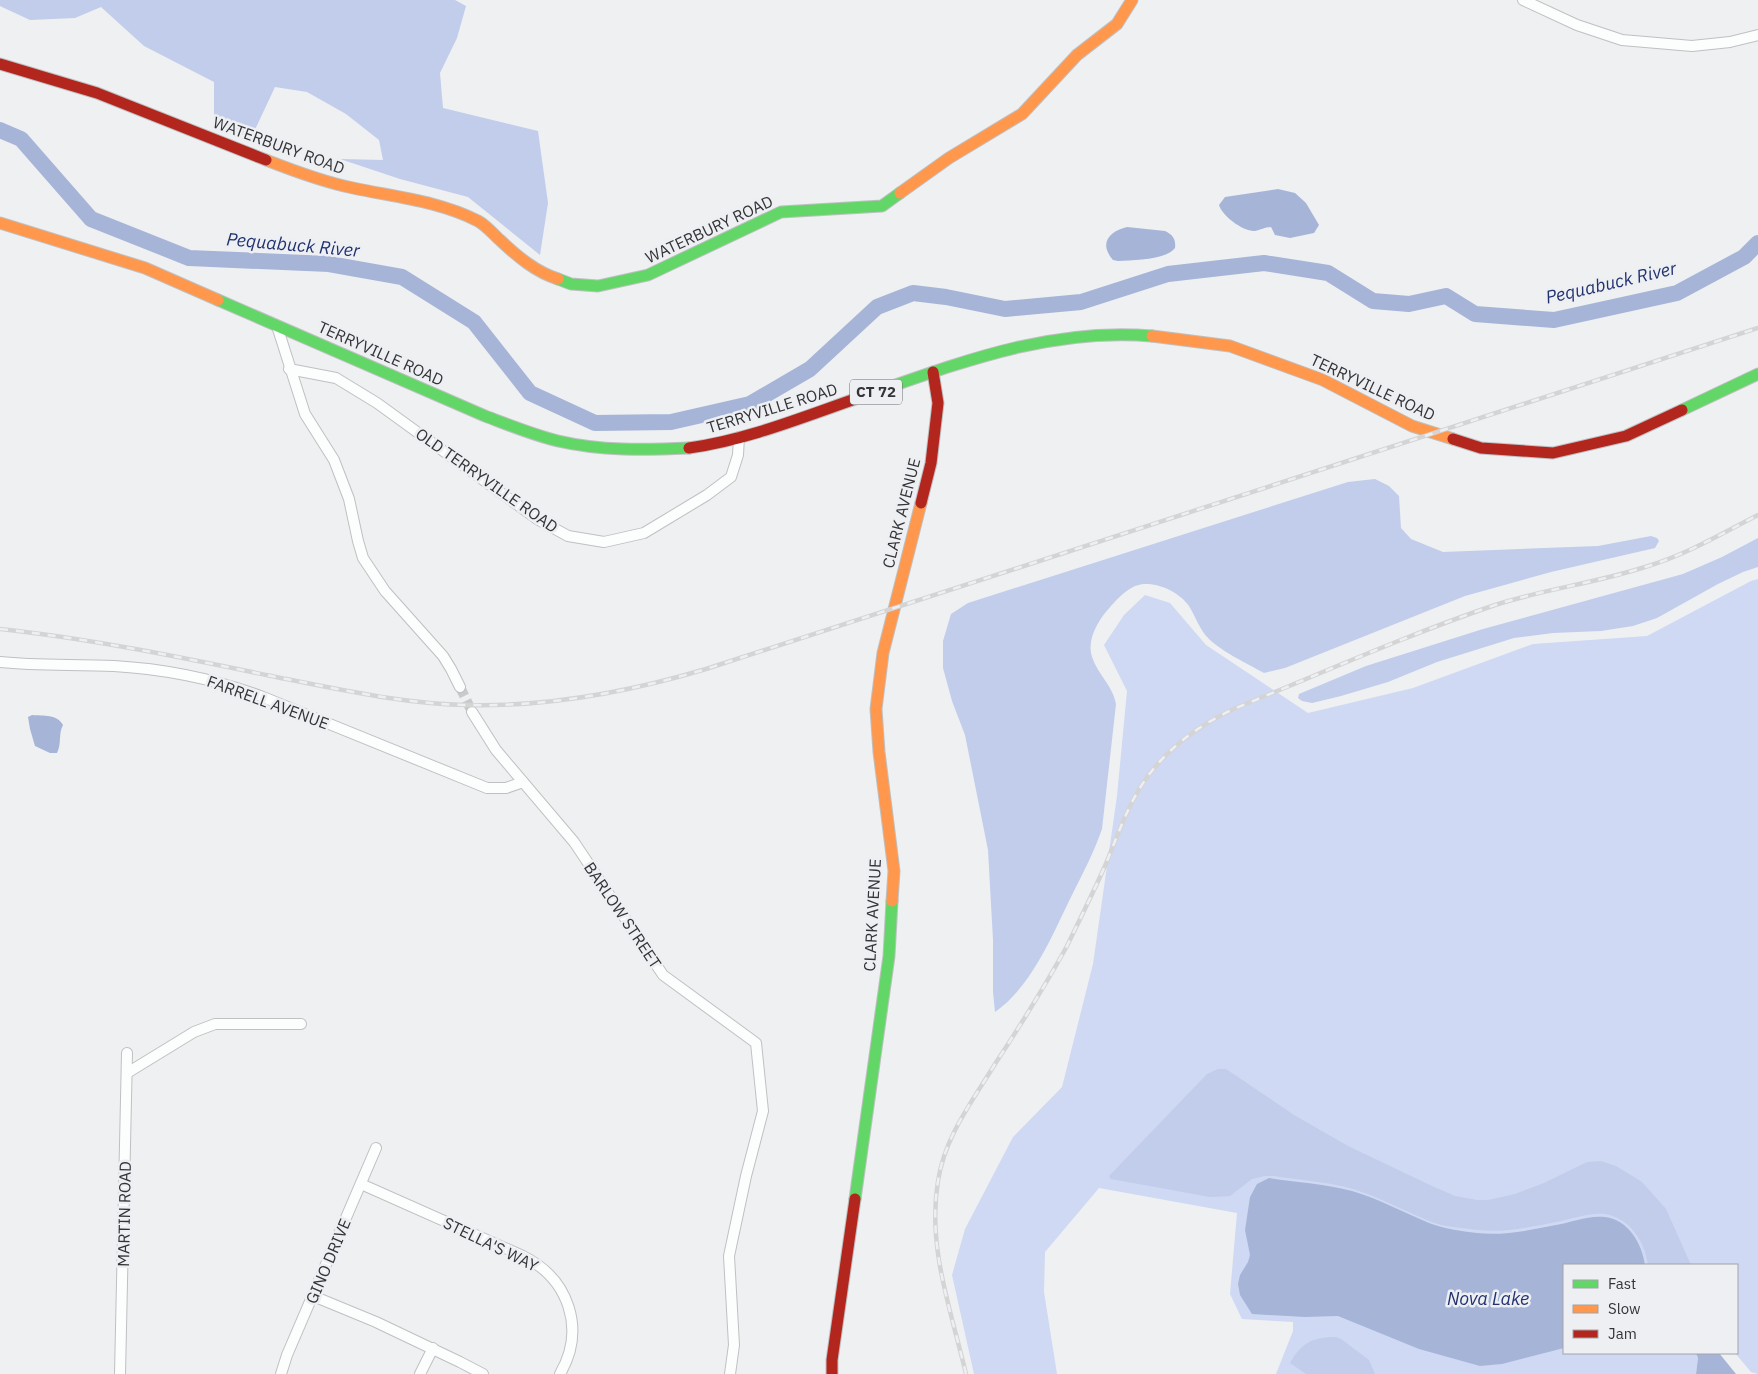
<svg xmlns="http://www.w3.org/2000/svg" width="1758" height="1374" viewBox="0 0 1758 1374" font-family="'IBM Plex Sans',sans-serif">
  <rect width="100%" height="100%" fill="#eef0f2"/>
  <polygon fill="#cfd9f3" points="1758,579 1758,1374 1751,1372 1735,1353 1737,1353 1737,1265 1564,1265 1564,1353 1696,1353 1698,1358 1696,1374 1276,1374 1293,1331 1293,1322 1242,1319 1230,1294 1237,1213 1099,1188 1045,1252 1044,1292 1057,1374 974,1374 952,1275 965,1229 1013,1137 1062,1087 1093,964 1117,796 1127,691 1104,645 1124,615 1145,595 1170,603 1206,645 1308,713 1413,688 1533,644 1647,636 1751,581"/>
  <g fill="#c1cdea">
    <polygon points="0,0 455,0 466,6 457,38 440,73 443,108 538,131 548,203 540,255 468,197 400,179 340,159 383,160 379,140 346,114 307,92 275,87 251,138 214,124 214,82 144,46 101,7 75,18 30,20 2,7 0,6"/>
    <path d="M1375 479 1389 486 1399 496 1401 528 1411 539 1443 552 1598 546 1651 536 1657 538 1659 541 1655 548 1551 572 1465 596 1285 668 1264 673C1248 664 1221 651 1209 639 1199 629 1196 617 1189 606 1179 591 1152 579 1135 586 1126 590 1118 598 1111 606 1100 618 1088 636 1091 653 1095 672 1113 685 1116 704L1102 829C1094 852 1083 873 1072 895 1052 935 1033 985 995 1012L993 992V940L988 850 965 735 952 701 943 668V641L951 614 968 603 1348 482Z"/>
    <polygon points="1758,538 1758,567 1743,572 1718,584 1657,618 1633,626 1601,631 1553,633 1514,638 1437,662 1388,682 1341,696 1312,703 1302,701 1298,698 1299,694 1366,666 1483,629 1683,574 1722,557"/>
    <path d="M1218 1069H1226L1294 1115 1348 1146 1432 1186 1455 1196 1477 1200H1488L1515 1194 1544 1183 1587 1162 1601 1161 1616 1166 1642 1182 1666 1209 1691 1265H1648C1645 1242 1630 1218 1605 1214 1589 1212 1572 1219 1556 1222 1531 1227 1503 1233 1478 1230 1462 1228 1444 1227 1429 1221 1403 1210 1379 1197 1353 1189 1329 1182 1299 1180 1274 1176H1265L1252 1179 1230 1196 1210 1197 1111 1179 1109 1176 1207 1074Z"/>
    <path d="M1336 1337 1341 1339 1369 1360 1375 1374H1306L1290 1363C1301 1343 1313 1337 1336 1337Z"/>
  </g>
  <g fill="#a6b4d7">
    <path d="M1278 189 1295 193 1306 203 1319 225 1314 233 1290 238 1275 235 1271 227C1265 227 1260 230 1255 231 1244 232 1222 216 1219 205L1225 197Z"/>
    <path d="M1127 227 1165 231C1173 235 1176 239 1175 248 1166 260 1134 260 1118 261L1113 260C1098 243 1110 231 1127 227Z"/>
    <path d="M32 715C44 716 57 714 63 725 58 734 62 743 57 753H50L35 746 30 729 28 717Z"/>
    <path d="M1269 1178C1295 1182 1327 1184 1352 1191 1379 1199 1403 1212 1429 1223 1444 1229 1461 1231 1477 1233 1503 1236 1531 1230 1556 1225 1572 1222 1589 1215 1605 1217 1629 1220 1642 1244 1645 1265H1564V1348L1502 1364 1480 1366 1419 1349 1338 1316 1305 1317 1252 1314 1240 1295 1238 1284 1240 1275 1248 1262 1250 1255 1245 1230 1250 1197 1257 1184Z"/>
    <polygon points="1696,1353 1719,1353 1736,1374 1696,1374 1698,1358"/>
  </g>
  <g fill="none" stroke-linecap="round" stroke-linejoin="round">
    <polyline stroke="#a6b4d7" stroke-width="16" points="0,130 21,139 91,219 189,258 329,264 402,277 474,322 530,393 595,423 671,422 750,404 810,369 877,307 913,293 946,297 1005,309 1081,302 1168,274 1264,263 1328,273 1373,301 1409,304 1446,296 1475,314 1554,320 1677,293 1744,257 1758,243"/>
    <polyline stroke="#c9cacc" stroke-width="10" stroke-dasharray="10 5" stroke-linecap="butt" points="460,687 472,712"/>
    <defs>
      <g id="street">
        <polyline points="1523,0 1577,25 1622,40 1692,46 1730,42 1758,35"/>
        <polyline points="277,326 305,414 334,460 349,499 358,541 363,558 385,591 443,656 451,669 460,687"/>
        <polyline points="289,369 336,378 377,403 537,519 568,536 604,542 644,533 707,495 731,477 738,455 739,437"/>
        <path d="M0 662C38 666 76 664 114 666 166 669 215 679 263 697L487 788H506L523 782"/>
        <polyline points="472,712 496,750 574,842 663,975 756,1043 763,1111 746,1176 729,1256 734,1345 730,1374"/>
        <polyline points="127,1073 194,1032 215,1024 301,1024"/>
        <path d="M361 1184 523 1256C569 1279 586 1329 560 1374"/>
        <polyline points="313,1296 376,1322 460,1362 483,1374"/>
        <polyline points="120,1374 127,1053"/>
        <polyline points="281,1374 287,1355 376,1148"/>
        <polyline points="420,1374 433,1348"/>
      </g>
      <g id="fast">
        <polyline points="558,279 571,284 598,286 648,275 781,212 882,206 900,193"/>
        <path d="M218 300 485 416C509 425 533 435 558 441 601 451 645 450 689 448"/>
        <path d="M858 398C954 365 1047 327 1152 336"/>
        <polyline points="1682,410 1758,374"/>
        <polyline points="855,1199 889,956 892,901"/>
      </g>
      <g id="slow">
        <path d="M266 160C294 171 323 182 353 188 395 197 439 201 478 221 487 226 494 235 501 241 518 257 536 272 558 279"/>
        <polyline points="900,193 949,158 1022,114 1077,55 1117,24 1132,0"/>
        <polyline points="0,223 145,268 218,300"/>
        <polyline points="1152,336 1230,346 1323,380 1412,426 1453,439"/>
        <polyline points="892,901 894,871 879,752 876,709 883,653 921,503"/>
      </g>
      <g id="jam">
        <polyline points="0,64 97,93 266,160"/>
        <polyline points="1453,439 1481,448 1553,453 1626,436 1682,410"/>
        <path d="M689 448C747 440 803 417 858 398"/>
        <polyline points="921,503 931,463 938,403 933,372"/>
        <polyline points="832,1374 832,1360 855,1199"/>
      </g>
    </defs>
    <use href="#street" stroke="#bfc0c2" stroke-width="12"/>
    <use href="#fast" stroke="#bfc0c2" stroke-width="13"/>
    <use href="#slow" stroke="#bfc0c2" stroke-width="13"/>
    <use href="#jam" stroke="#bfc0c2" stroke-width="13"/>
    <use href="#street" stroke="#fcfdfd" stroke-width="10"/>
    <use href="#fast" stroke="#63d668" stroke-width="11"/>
    <use href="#slow" stroke="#ff974d" stroke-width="11"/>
    <use href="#jam" stroke="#b3261e" stroke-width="11"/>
    <defs>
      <g id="rail">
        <path d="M0 629C93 639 184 658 276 677 339 689 403 704 467 705 548 707 629 692 706 669L1758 328"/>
        <path d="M966 1374C951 1310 927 1247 938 1181 945 1136 972 1102 995 1064 1020 1026 1045 986 1067 946 1080 919 1093 893 1105 866 1118 835 1128 803 1148 776 1171 745 1201 724 1236 708 1322 673 1407 635 1495 605 1545 589 1596 583 1645 567 1686 555 1721 534 1758 515"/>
      </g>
    </defs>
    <use href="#rail" stroke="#d4d4d5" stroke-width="4.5"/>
    <use href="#rail" stroke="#edeff3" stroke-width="2.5" stroke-dasharray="8" stroke-linecap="butt"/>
  </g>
  <g text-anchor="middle" stroke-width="5" stroke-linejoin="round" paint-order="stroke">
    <rect fill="#edeff3" stroke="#6c6c6f" stroke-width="1" x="850" y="379.5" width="52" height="25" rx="4"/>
    <g font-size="15" font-weight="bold" fill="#343436">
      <text x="876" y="397">CT 72</text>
    </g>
    <g font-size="16" fill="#343436" stroke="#edeff3">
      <text transform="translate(279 145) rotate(20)" y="6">WATERBURY ROAD</text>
      <text transform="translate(709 229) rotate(-25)" y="6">WATERBURY ROAD</text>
      <text transform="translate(381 353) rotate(24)" y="6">TERRYVILLE ROAD</text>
      <text transform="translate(1373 387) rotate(25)" y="6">TERRYVILLE ROAD</text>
      <text transform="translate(772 408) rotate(-17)" y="6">TERRYVILLE ROAD</text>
      <text transform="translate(487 480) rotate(35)" y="6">OLD TERRYVILLE ROAD</text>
      <text transform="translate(901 513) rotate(-76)" y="6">CLARK AVENUE</text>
      <text transform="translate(268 702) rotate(20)" y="6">FARRELL AVENUE</text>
      <text transform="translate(623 915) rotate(56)" y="6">BARLOW STREET</text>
      <text transform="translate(872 915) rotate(-87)" y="6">CLARK AVENUE</text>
      <text transform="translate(124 1214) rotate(-89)" y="6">MARTIN ROAD</text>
      <text transform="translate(491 1244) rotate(26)" y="6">STELLA'S WAY</text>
      <text transform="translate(328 1261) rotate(-67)" y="6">GINO DRIVE</text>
    </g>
    <g font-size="18" font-style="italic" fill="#21326e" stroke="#edeff3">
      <text transform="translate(293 245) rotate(5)" y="6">Pequabuck River</text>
      <text transform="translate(1611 283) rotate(-13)" y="6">Pequabuck River</text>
      <text x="1488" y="1305">Nova Lake</text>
    </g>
  </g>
  <rect x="1563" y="1264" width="175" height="90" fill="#edeff3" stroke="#a3a4a7"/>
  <rect x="1573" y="1280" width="25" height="8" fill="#63d668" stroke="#a3a4a7"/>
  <text x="1608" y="1289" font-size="15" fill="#343436">Fast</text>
  <rect x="1573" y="1305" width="25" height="8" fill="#ff974d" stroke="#a3a4a7"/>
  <text x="1608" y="1314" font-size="15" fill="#343436">Slow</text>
  <rect x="1573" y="1330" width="25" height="8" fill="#b3261e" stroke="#a3a4a7"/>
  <text x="1608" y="1339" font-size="15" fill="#343436">Jam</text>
</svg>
